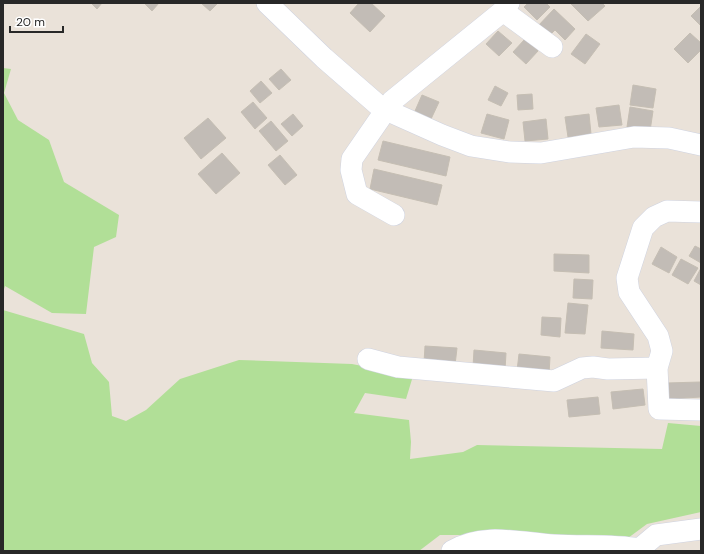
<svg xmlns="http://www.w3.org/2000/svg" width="704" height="554" viewBox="0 0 704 554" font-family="'DM Sans',sans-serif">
  <rect width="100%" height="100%" fill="#eae2d9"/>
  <g fill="#b1df97">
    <polygon points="3,68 11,69 4,93 18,120 49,140 64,182 119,215 116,237 94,247 86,314 52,313 5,286 3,292"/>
    <polygon points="3,310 84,334 92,363 109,382 112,416 126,421 146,410 180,379 239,360 352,364 413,376 406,399 365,393 354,413 409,420 411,442 410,459 463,452 477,445 662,449 668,423 701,426 701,512 647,524 628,538 525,535 440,535 419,551 3,551"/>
  </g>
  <g fill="#c2bcb6" stroke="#c5beb3">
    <polygon points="91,3 102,3 97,9"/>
    <polygon points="144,3 159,3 152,11"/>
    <polygon points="201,3 218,3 210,11"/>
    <polygon points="359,3 371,3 385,16 370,32 350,13"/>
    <polygon points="528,3 546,3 550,7 537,20 524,7"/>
    <polygon points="570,3 602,3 605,6 588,21"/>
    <polygon points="701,6 701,26 691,16"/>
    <polygon points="554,9 575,29 565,40 555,30 548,37 537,27"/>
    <polygon points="498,31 512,43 499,56 486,44"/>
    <polygon points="690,33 701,43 701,50 688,63 674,49"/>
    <polygon points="586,34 600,44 585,64 571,54"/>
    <polygon points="525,39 538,51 526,64 513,52"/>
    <polygon points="281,69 291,80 279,90 269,79"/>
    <polygon points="261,81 272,93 260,103 250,91"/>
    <polygon points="633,85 656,89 653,108 630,105"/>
    <polygon points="495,86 508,93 501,106 488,100"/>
    <polygon points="532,94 533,109 518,110 517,95"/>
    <polygon points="422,95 439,102 431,119 415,111"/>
    <polygon points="253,102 267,118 255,129 241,112"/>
    <polygon points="619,105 622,125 599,127 596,108"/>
    <polygon points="630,107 653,111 650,131 627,127"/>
    <polygon points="293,114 303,126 292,136 281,124"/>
    <polygon points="487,114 509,120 504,139 481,133"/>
    <polygon points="589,114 591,134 568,137 565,117"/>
    <polygon points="208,118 226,138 201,159 184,138"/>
    <polygon points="546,119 548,139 525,141 523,122"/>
    <polygon points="271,121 288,141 276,151 259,131"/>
    <polygon points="383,141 450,157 446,176 378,160"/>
    <polygon points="222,153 240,173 216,194 198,174"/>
    <polygon points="280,155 297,175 285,185 268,165"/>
    <polygon points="374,169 442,185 437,205 370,189"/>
    <polygon points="695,246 701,249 701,263 689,256"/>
    <polygon points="661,247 677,257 669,273 652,264"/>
    <polygon points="554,254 589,255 589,273 554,271"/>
    <polygon points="681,259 698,268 688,284 672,275"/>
    <polygon points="701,268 701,285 694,281"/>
    <polygon points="574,279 593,280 592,299 573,298"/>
    <polygon points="568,303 588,305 585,334 565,333"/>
    <polygon points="542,317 561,318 560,337 541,335"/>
    <polygon points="602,331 634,334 633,350 601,348"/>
    <polygon points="425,346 457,348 455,365 424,363"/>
    <polygon points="474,350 506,353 505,370 473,367"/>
    <polygon points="519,354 550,357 549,374 517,371"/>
    <polygon points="700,382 701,397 668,399 667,383"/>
    <polygon points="643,389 645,405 613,409 611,392"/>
    <polygon points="598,397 600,414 569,417 567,400"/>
  </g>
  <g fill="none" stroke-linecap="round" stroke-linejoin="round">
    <defs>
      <g id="minor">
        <polyline points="267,3 324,58 378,105 386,110 442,135 471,146 509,152 541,153 634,137 669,138 701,145"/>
        <polyline points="503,11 552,47"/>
        <polyline points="701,212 667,211 654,217 643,228 627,278 629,292 658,336 662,351 657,368 659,409 701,410"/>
        <polyline points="394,215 357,194 351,170 352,159 392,101 503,11 509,3"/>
        <polyline points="368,359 398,367 554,381 582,368 593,367 608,369 657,368"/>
        <path d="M452 551C483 532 521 543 554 545 583 547 611 544 639 549"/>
        <polyline points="637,551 656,535 701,529"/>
      </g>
    </defs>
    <use href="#minor" stroke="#cfd3e0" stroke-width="22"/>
    <use href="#minor" stroke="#fff" stroke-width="21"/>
  </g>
  <rect width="704" height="554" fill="none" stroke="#282828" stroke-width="8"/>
  <path d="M10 26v6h53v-6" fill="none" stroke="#282828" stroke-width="2"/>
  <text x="16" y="26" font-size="12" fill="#282828" stroke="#ffffff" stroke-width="3" paint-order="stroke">20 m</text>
</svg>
